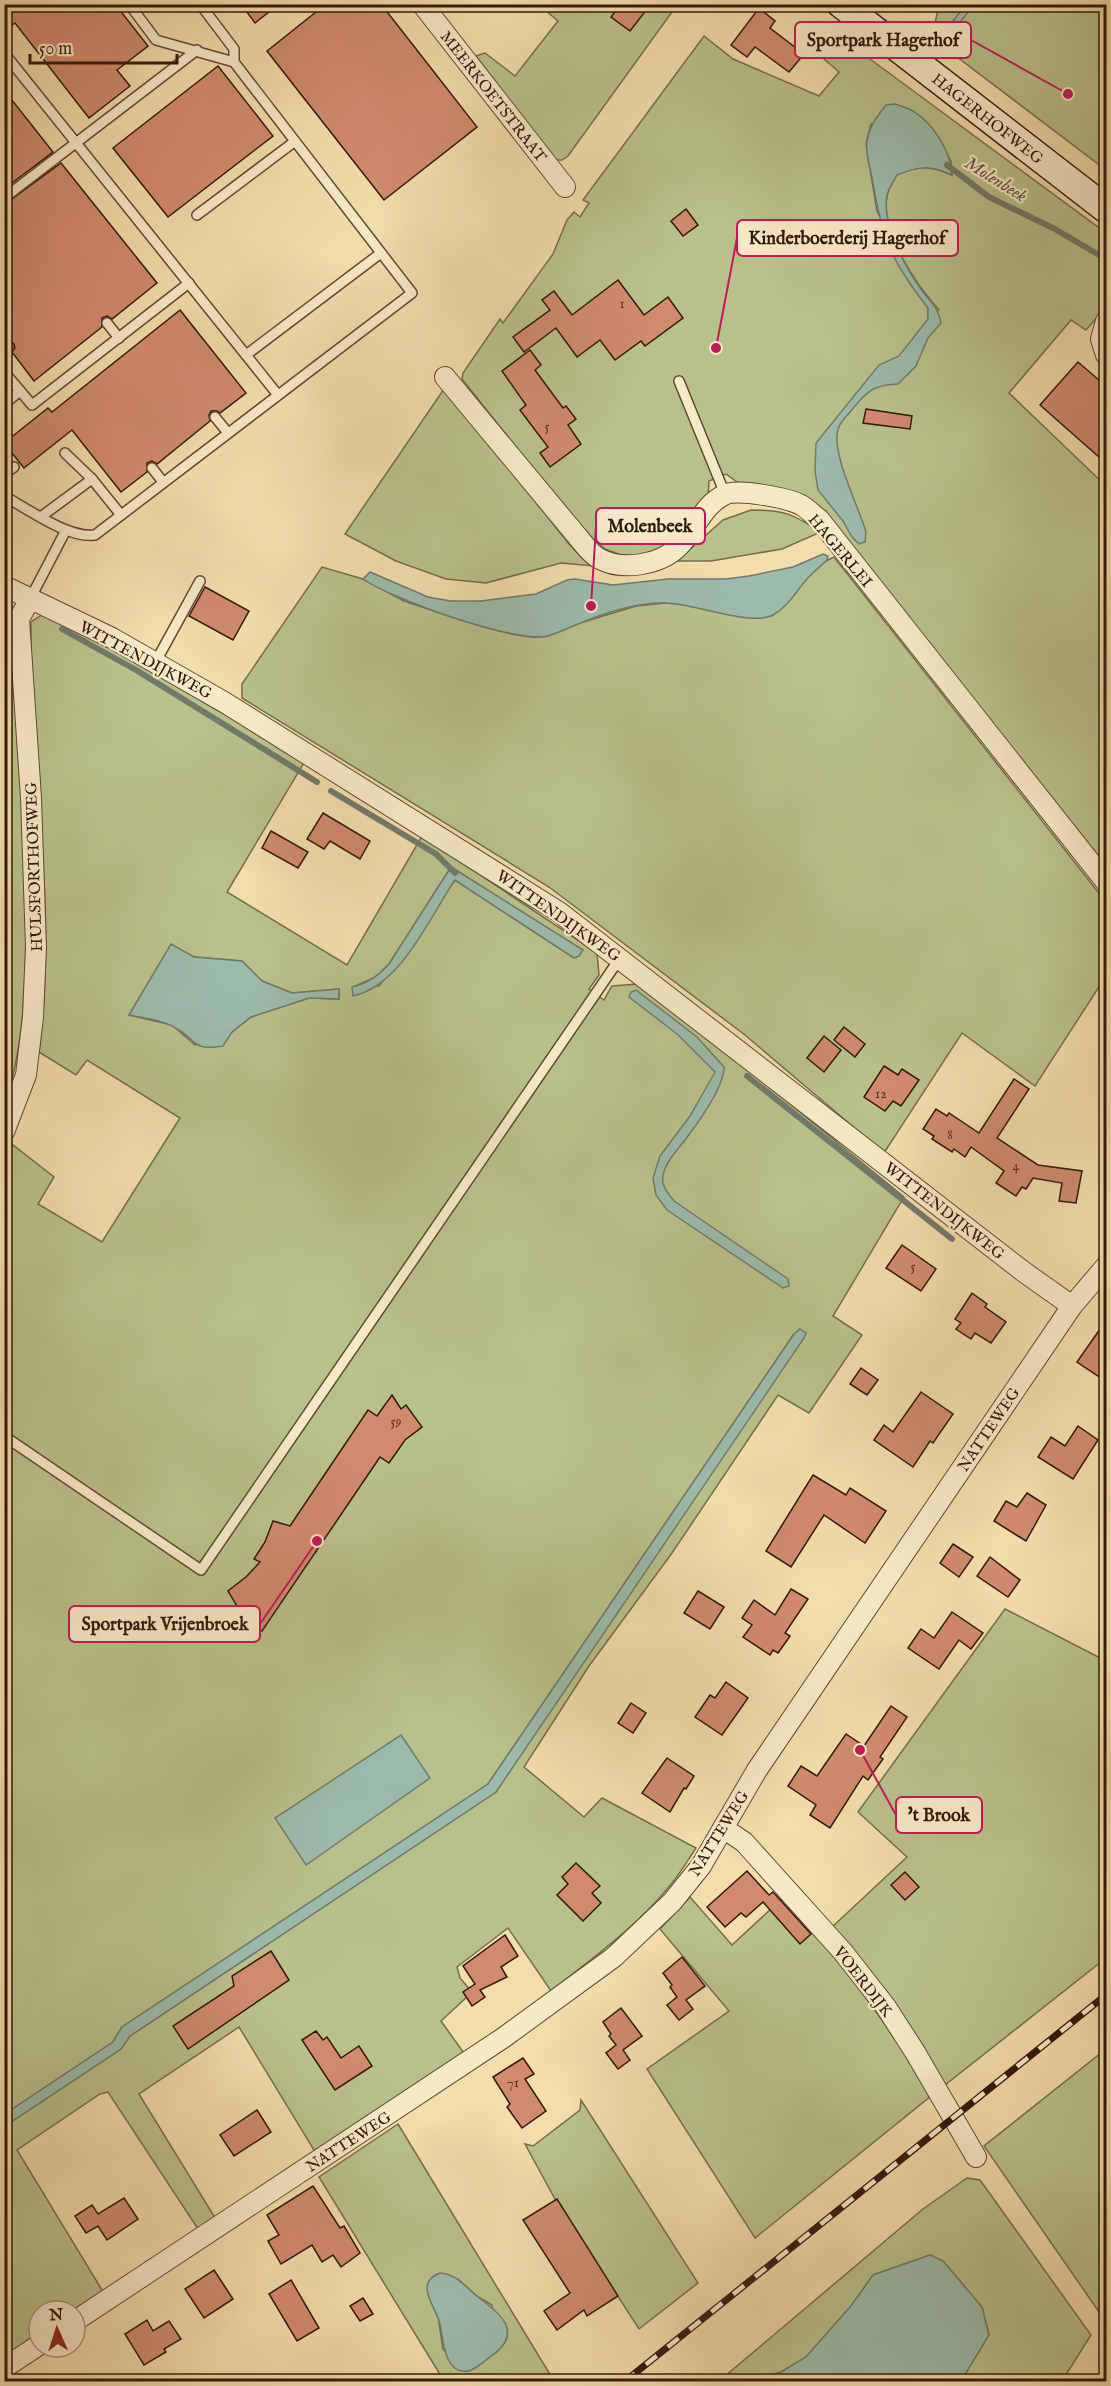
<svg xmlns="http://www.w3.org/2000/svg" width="1111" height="2386" viewBox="0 0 1111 2386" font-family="'IM FELL English',serif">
  <rect width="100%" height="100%" fill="#f2ddab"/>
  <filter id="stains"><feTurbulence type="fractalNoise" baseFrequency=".00333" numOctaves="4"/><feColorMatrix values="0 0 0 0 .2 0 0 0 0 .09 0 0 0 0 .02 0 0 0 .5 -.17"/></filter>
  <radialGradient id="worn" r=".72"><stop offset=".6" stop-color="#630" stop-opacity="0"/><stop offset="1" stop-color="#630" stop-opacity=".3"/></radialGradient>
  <g fill="#b9c18a" stroke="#766c4c" stroke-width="1.5" fill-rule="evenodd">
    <polygon points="539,5 677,5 568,156 562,160 555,160 476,56 485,53 515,76 558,21"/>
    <polygon points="941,5 1106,5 1106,170 932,38 938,9"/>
    <path d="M828 28 1106 233V307L1086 330 1071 320 1009 393 1106 486V869L982 713 786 495 737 482 726 474 709 481 708 499 679 540 641 557 621 555 605 549 593 539 546 485 462 379 463 373 500 319 503 323 553 254 567 220 574 212 580 217 589 203 583 200 704 36 733 59 819 96 839 72 815 51ZM871 124H928L951 161 952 175C928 165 920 165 896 175 894 181 890 186 888 192 877 228 916 284 939 310L928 319V308L877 211 866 144Z"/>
    <polygon points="444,389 463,410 569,544 580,556 595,566 561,563 486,583 446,579 396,561 345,534"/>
    <path d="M751 510C786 510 792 514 821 532L782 549 711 561H677L723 520Z"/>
    <path d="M834 557 1106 902V976L1035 1086 962 1033 884 1153 745 1035 549 887 242 698V684L322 567 363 579 404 601 452 617 532 637 547 636 580 623 636 606 665 603 690 605 710 610 772 616C794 599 808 568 834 557Z"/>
    <path d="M43 614 126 657 305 761 227 892 347 965 422 836 597 953 599 975 589 989 604 1000 612 986 638 984 730 1055 904 1197 833 1316 862 1335 809 1413 778 1395 672 1553 589 1666 524 1767 584 1817 602 1798 696 1848C688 1860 681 1872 672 1883 639 1925 593 1958 551 1991L508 1928 457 1967 460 1978 471 1991 470 1994 441 2021 466 2056 317 2155 239 2027 139 2094 217 2221 200 2232 108 2092 100 2094 17 2150 105 2295 75 2311H39V2338L5 2361V2126L121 2049 130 2036 496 1792 794 1334 488 1784 122 2027 113 2042 5 2114 4 1168 13 1145 54 1177 38 1204 102 1242 180 1118 87 1060 76 1075 39 1052C58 909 30 765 31 622ZM451 867 582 950 579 956 574 958 455 880 379 986 353 987 376 977 389 964ZM171 945 194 957 242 961 262 981 292 993 339 989V999L309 998 251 1017 232 1032 195 1045 172 1025 129 1015Z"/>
    <path d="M4 636 10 652C14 699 22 746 24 793 26 839 26 885 26 931 25 988 24 1048 5 1102Z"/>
    <polygon points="1005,1609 1104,1660 1106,1657 1106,1958 945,2085 831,1928 907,1857 858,1812"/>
    <path d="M786 1895C839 1962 888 2022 931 2096L755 2238 647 2069 729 2011 660 1929 690 1897 732 1945Z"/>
    <polygon points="1106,2049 1106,2322 984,2146"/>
    <polygon points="581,2100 698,2283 639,2329 555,2199 525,2144 533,2146 580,2110"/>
    <path d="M398 2124 554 2381H444L319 2177ZM458 2279 478 2297 492 2305 497 2352 469 2371 443 2349 439 2323Z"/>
    <polygon points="967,2178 980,2180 1091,2335 1062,2381 961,2381 989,2335 982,2307 943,2261 930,2255 873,2275 851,2306 806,2357 781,2372 751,2381 718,2382 923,2209"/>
  </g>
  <g fill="#9bbbac" stroke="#717a6d" stroke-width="1.5">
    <polygon points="966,5 974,5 943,43 938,39"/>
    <path d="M895 104C901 106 908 108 913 111 934 124 951 152 952 175 930 165 919 166 897 175 894 181 890 186 888 192 879 220 906 269 923 292 932 304 938 307 941 323L928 338 916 366 898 384C876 385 869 389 855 406 850 413 840 421 838 429 831 454 859 507 866 532L865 542 859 544 852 537 843 521 818 490 815 471 816 443 879 365 899 356 928 319V308C890 260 882 237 872 178 870 167 865 152 867 141 869 126 877 117 886 105Z"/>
    <path d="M823 554 828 556 827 560C821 566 813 572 807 579 797 590 788 607 773 615 751 627 693 603 666 603 637 602 604 613 578 624 568 628 558 633 548 636 516 644 392 599 363 579L370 572 428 597 450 601H481L536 594 567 580 575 579 613 585 668 579H726L749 576 793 567Z"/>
    <path d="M451 867 583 950 579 956 574 958 455 880C429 918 401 986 353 996L352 987C368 983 378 976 389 964Z"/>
    <path d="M171 944 194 957 242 961 262 981 292 993 339 989V999L309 998 251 1017 232 1032 223 1046C189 1051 199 1040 174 1027 162 1020 143 1018 129 1015Z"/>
    <path d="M636 990 697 1037 724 1067C724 1087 698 1123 685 1140 677 1151 665 1162 663 1176 661 1186 668 1193 674 1201L788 1279 789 1286 783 1288 667 1210 656 1195 653 1178 660 1156 690 1116 715 1072 677 1034 629 997 631 992Z"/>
    <polygon points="800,1329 806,1333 804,1338 496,1792 130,2036 121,2049 5,2126 5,2114 113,2042 122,2027 488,1784 794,1334"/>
    <polygon points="401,1735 430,1778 306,1865 275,1818"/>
    <polygon points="930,2255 943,2261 982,2307 989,2335 961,2381 751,2381 781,2372 806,2357 851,2306 873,2275"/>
    <path d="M440 2273C457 2274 465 2287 478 2297 500 2313 525 2333 491 2356 485 2361 475 2370 468 2371 444 2375 443 2338 440 2324 436 2307 413 2283 440 2273Z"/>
  </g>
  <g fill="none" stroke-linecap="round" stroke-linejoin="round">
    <g stroke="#717a6d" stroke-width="6">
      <polyline points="947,165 989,197 1053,228 1106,259"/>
      <polyline points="62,629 136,670 317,782"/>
      <polyline points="331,791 436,854 455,873"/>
      <polyline points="747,1076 952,1239"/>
    </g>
  </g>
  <g fill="#d18a6e" stroke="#32180e" stroke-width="1.5">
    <polygon points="4,4 115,4 148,46 117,70 130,86 89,118 15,23 4,31"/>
    <polygon points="241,4 279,4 255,23"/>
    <polygon points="326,4 381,4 477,127 384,200 267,51"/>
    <polygon points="621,4 651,4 630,31 611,17"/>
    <polygon points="759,8 775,21 770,28 804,54 789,72 755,47 747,57 731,45"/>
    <polygon points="218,66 273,136 168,217 113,148"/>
    <polygon points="4,90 53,152 4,189"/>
    <polygon points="61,163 157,283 112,319 107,316 102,318 102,327 34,381 12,352 15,348 14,344 9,340 4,341 4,205"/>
    <polygon points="686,209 698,225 683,236 671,221"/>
    <polygon points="618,280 644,315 668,297 683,318 645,346 641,341 615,360 600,340 577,357 556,328 524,352 513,337 550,310 542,300 554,291 572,315"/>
    <polygon points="180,310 246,393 220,413 217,411 211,411 209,415 210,421 157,464 152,461 147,463 147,472 121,492 72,430 24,468 4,443 48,408 52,412"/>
    <polygon points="530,350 541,365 535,370 563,408 566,406 576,419 568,425 581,444 550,467 540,453 548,447 520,410 526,405 502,371"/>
    <polygon points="1078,362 1107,387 1107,464 1040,405"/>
    <polygon points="866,409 912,416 910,429 863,423"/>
    <polygon points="205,587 249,611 233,640 189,616"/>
    <polygon points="323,813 370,841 360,859 330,841 324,849 307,839"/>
    <polygon points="271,831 308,852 298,868 262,848"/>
    <polygon points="844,1027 865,1044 855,1057 834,1040"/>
    <polygon points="824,1036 841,1050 824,1072 807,1058"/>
    <polygon points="884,1066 898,1075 902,1069 919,1080 901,1106 893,1101 885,1111 864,1097"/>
    <polygon points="1014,1079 1029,1089 997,1138 1038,1165 1082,1171 1076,1203 1059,1201 1062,1183 1033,1178 1026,1189 1022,1187 1016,1196 996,1183 1004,1171 971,1147 965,1157 954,1149 952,1152 932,1139 934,1136 923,1129 936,1109 947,1116 949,1113 979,1133"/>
    <polygon points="902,1245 936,1269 921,1291 886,1268"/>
    <polygon points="972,1293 987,1304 985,1307 1006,1322 991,1343 975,1333 971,1339 956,1329 961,1323 955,1319"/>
    <polygon points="1107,1319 1107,1382 1077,1362"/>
    <polygon points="861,1368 878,1380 867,1395 850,1384"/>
    <polygon points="921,1392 953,1414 933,1443 930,1441 913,1467 874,1440 884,1425 893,1432"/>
    <polygon points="392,1395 401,1409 406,1405 422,1427 405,1440 389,1463 380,1457 262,1631 244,1618 228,1591 246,1577 260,1562 254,1559 265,1542 273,1521 290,1526 368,1410 377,1416"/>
    <polygon points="1078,1426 1098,1440 1073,1479 1038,1457 1051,1437 1065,1446"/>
    <polygon points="813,1475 846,1495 850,1488 886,1511 865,1543 824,1515 791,1567 766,1551"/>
    <polygon points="1027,1493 1046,1505 1026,1541 994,1521 1006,1501 1017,1507"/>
    <polygon points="953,1544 973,1557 959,1577 940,1563"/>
    <polygon points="990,1557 1020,1580 1008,1597 977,1576"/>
    <polygon points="791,1589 808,1599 785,1633 790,1636 788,1639 778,1653 773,1650 770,1655 743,1637 752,1625 742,1618 754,1600 775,1615"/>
    <polygon points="698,1591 724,1607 710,1629 684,1613"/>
    <polygon points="952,1612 983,1633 971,1649 959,1640 939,1669 908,1648 921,1629 934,1638"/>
    <polygon points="726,1682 748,1698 722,1735 695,1717 710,1695 715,1698"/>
    <polygon points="631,1703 646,1713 633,1733 618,1723"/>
    <polygon points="891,1706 907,1717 880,1757 883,1759 868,1780 863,1776 830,1828 810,1815 816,1805 788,1786 801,1766 817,1776 846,1734 864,1746"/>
    <polygon points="667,1758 694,1776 686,1789 684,1788 670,1812 642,1793"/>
    <polygon points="576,1863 600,1886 592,1893 601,1903 583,1921 557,1895 568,1884 562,1877"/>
    <polygon points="747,1871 769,1895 773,1892 811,1934 800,1944 763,1902 746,1917 741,1913 725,1927 707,1907"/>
    <polygon points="905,1872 919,1887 905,1900 891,1885"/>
    <polygon points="505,1935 518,1956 501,1967 507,1977 480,1990 485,1997 472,2006 463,1992 475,1984 463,1966"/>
    <polygon points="271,1951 289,1980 188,2049 173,2026 234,1986 232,1976"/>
    <polygon points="682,1957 705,1986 686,2000 693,2009 679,2020 667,2005 677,1997 670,1987 672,1985 663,1973"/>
    <polygon points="621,2008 642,2036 623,2050 630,2060 618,2069 606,2053 616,2045 609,2036 611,2034 603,2022"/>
    <polygon points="316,2031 323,2040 327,2037 341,2058 359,2046 372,2066 335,2090 302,2040"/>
    <polygon points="523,2058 534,2074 525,2079 546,2111 522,2128 507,2107 510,2104 493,2077"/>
    <polygon points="257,2110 271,2132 234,2156 220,2135"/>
    <polygon points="313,2186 340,2228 344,2226 360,2253 341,2267 333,2255 322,2262 312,2245 281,2264 268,2241 279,2235 267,2215"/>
    <polygon points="124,2198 138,2219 107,2240 98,2226 86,2233 75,2216 92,2205 98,2214"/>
    <polygon points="557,2199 618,2296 587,2316 584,2310 557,2330 544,2311 570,2293 523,2220"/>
    <polygon points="214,2270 233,2299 204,2318 185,2289"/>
    <polygon points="291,2280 319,2328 297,2341 269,2294"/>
    <polygon points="363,2298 373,2314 360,2321 350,2306"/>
    <polygon points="147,2320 153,2331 169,2321 181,2339 164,2349 166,2352 144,2365 125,2334"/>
  </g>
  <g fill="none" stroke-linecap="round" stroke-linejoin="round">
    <defs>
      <g id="lane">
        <polyline points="200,4 234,49 234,62"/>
        <polyline points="4,53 278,395"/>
        <polyline points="4,198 197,50"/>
        <polyline points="197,215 294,142"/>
        <polyline points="107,323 119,338"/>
        <polyline points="4,349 8,347"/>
        <polyline points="246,355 381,253"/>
        <polyline points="4,372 32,405 189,283"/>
        <polyline points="679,381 725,494"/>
        <polyline points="4,404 20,391"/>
        <polyline points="215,417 228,433"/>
        <polyline points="65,453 92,479 121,515"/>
        <polyline points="152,468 163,482"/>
        <polyline points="4,474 14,467"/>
        <path d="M4 496C28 509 69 539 95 535L412 293 234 62 156 40 129 4"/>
        <polyline points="42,516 92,479"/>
        <polyline points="30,599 66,530"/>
        <polyline points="155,663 200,581"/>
        <polyline points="4,1436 201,1570 620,958"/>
      </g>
      <g id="street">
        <polyline points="422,4 565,187"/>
        <polyline points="1106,321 1101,339 1106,355"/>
        <path d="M445 377 577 536C583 543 591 555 600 559 622 571 660 565 678 547 694 532 703 505 724 495 736 488 788 498 801 505 807 508 813 515 819 519L1106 882"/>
        <polyline points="4,586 112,638 224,702 559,912 1024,1272 1072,1306"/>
        <polyline points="4,1132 26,1075 33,1017 36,947 31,798 19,619 30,599"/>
        <polyline points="723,1828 744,1842 843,1952 886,2007 915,2052 976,2157"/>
        <polyline points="75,2321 503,2038 614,1957 672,1902 701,1866 757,1770 1072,1306 1106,1266"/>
        <polyline points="4,2368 39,2345"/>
      </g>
      <polyline id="secondary" points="841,4 1106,209"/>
    </defs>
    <use href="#lane" stroke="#624935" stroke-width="12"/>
    <use href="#street" stroke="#624935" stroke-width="22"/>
    <use href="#secondary" stroke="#32180e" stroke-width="30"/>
    <use href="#lane" stroke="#f7e9c8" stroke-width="9"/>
    <use href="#street" stroke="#f7e9c8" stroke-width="20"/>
    <use href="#secondary" stroke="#f7e9c8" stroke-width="27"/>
    <defs>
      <polyline id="rail" points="624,2382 1106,1995"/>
    </defs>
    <use href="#rail" stroke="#32180e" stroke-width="7"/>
    <use href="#rail" stroke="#f7e9c8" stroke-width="4.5" stroke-dasharray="14" stroke-linecap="butt"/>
  </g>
  <g text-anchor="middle" stroke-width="4.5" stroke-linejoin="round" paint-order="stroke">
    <g font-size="14" fill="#5a3426">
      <text x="622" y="308">1</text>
      <text x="547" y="431">5</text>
      <text x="881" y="1098">12</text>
      <text x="950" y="1139">8</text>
      <text x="1016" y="1170">4</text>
      <text x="913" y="1271">5</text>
      <text x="396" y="1426">59</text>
      <text x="513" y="2087">71</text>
    </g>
    <g font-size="16" fill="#32180e" stroke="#f7e9c8">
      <text transform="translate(494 96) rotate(52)" y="6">MEERKOETSTRAAT</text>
      <text transform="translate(988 118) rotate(38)" y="6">HAGERHOFWEG</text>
      <text transform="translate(841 550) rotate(50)" y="6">HAGERLEI</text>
      <text transform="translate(146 659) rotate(28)" y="6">WITTENDIJKWEG</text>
      <text transform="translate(33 867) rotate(-92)" y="6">HULSFORTHOFWEG</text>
      <text transform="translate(559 915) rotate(35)" y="6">WITTENDIJKWEG</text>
      <text transform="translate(945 1210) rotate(38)" y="6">WITTENDIJKWEG</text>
      <text transform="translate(988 1429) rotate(-56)" y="6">NATTEWEG</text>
      <text transform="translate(718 1833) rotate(-58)" y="6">NATTEWEG</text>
      <text transform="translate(864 1981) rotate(52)" y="6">VOERDIJK</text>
      <text transform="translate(348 2141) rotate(-33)" y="6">NATTEWEG</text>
    </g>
    <g font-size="18" font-style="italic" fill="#575145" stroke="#f7e9c8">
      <text transform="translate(996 179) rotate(32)" y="6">Molenbeek</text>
    </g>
  </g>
  <path fill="none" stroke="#c2185b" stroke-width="2" d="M1068 94L971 40M716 348L737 238M591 606L596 526M317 1541L260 1624M860 1750L896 1815"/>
  <g fill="#c2185b" stroke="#f7e9c8" stroke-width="2">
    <circle cx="1068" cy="94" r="6"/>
    <circle cx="716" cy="348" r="6"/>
    <circle cx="591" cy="606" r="6"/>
    <circle cx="317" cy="1541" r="6"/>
    <circle cx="860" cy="1750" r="6"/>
  </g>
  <g fill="#f7e9c8" stroke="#c2185b" stroke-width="2">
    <rect x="795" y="22" width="176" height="36" rx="6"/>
    <rect x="737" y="220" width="221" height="36" rx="6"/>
    <rect x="596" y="508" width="109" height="36" rx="6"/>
    <rect x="69" y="1606" width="191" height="36" rx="6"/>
    <rect x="896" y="1797" width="86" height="36" rx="6"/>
  </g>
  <g font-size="18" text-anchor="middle" font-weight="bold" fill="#32180e">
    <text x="883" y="46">Sportpark Hagerhof</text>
    <text x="847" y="244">Kinderboerderij Hagerhof</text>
    <text x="650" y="532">Molenbeek</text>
    <text x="165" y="1630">Sportpark Vrijenbroek</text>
    <text x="939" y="1821">'t Brook</text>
  </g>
  <rect width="1111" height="2386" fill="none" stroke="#f2ddab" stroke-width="24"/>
  <rect x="6" y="6" width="1099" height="2374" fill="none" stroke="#32180e" stroke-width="3"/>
  <rect x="12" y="12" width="1087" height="2362" fill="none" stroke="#32180e" stroke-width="1.5"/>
  <g transform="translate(57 2329) rotate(357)"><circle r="28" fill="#f7e9c8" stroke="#a8957e" stroke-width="1.5"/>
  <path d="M0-4.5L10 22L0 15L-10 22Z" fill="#8f2418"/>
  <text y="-9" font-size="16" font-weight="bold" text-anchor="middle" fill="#32180e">N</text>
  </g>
  <path d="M30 54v9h147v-9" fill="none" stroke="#32180e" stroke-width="3"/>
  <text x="39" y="54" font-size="18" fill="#32180e" stroke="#f7e9c8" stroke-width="4.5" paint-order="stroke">50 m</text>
  <rect width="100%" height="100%" filter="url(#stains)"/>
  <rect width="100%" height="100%" fill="url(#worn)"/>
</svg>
